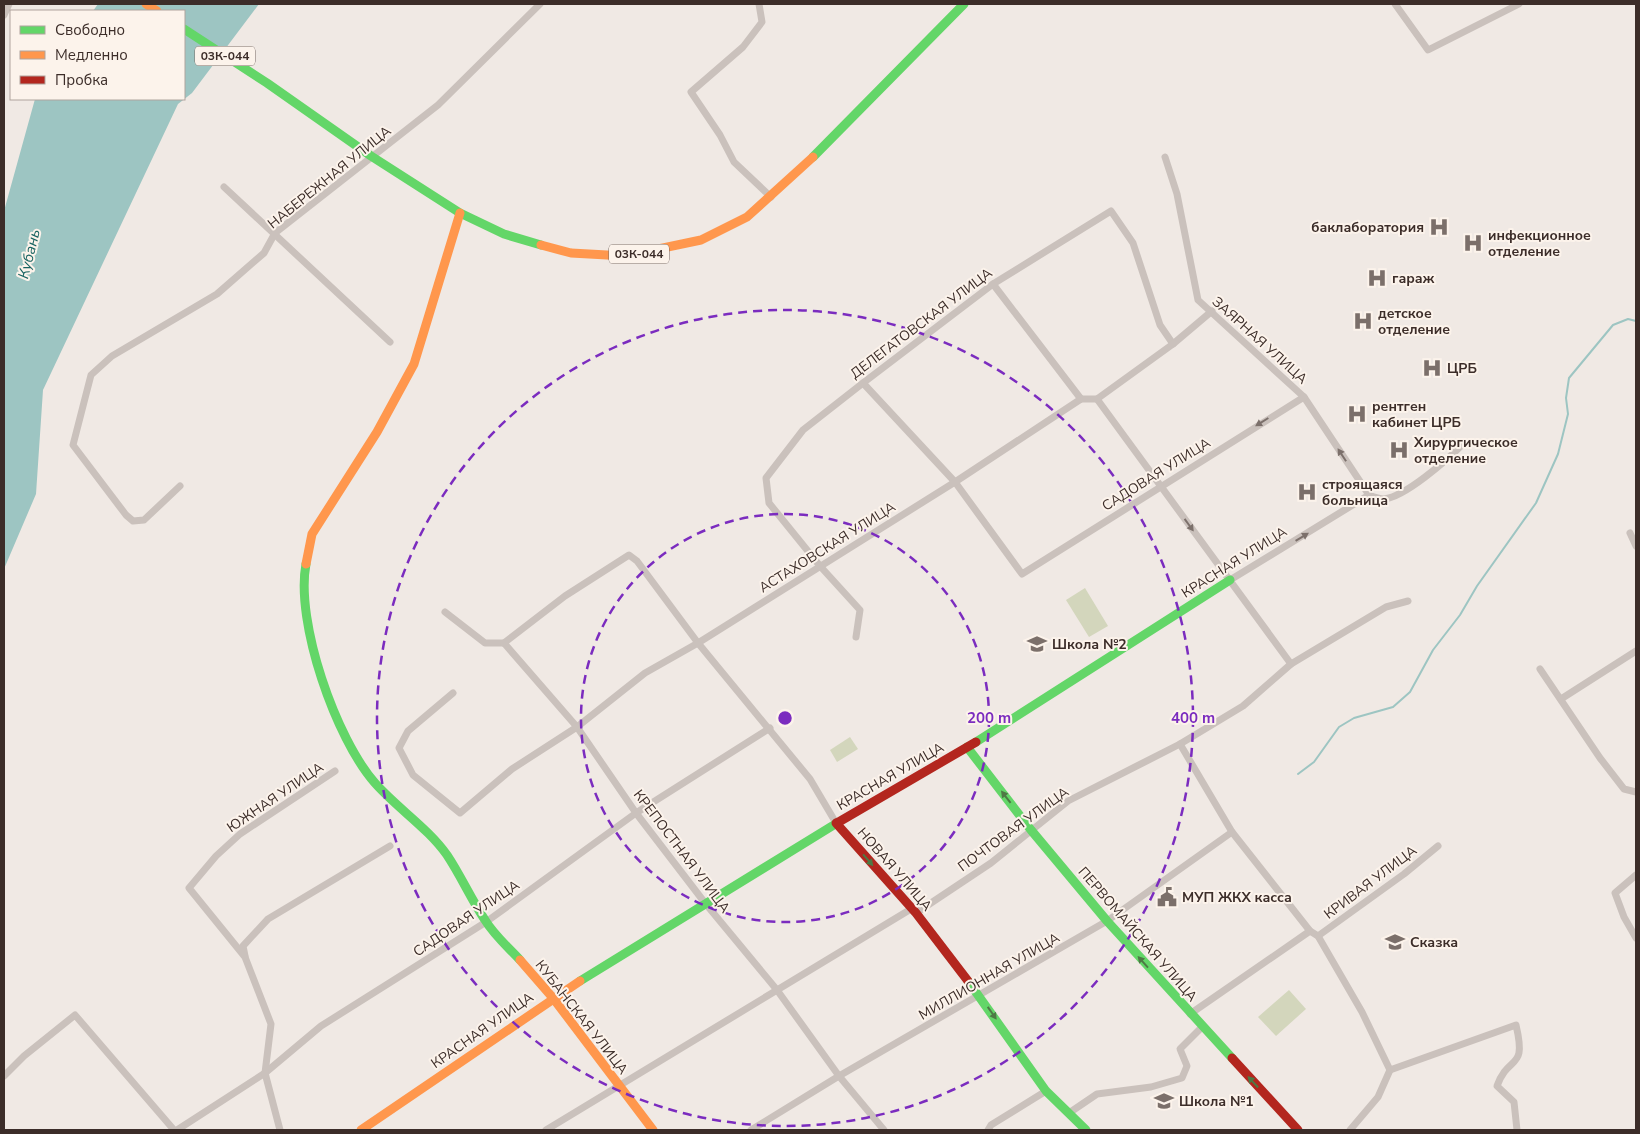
<svg xmlns="http://www.w3.org/2000/svg" width="1640" height="1134" viewBox="0 0 1640 1134" font-family="'Nunito Sans',sans-serif">
  <rect width="100%" height="100%" fill="#f0e9e4"/>
  <g fill="#d3d6bc">
    <polygon points="1085,588 1108,626 1089,637 1066,600"/>
    <polygon points="850,737 858,749 837,762 830,750"/>
    <polygon points="1289,990 1306,1009 1276,1036 1258,1017"/>
  </g>
  <polygon fill="#9dc5c2" points="98,4 259,4 192,93 178,104 43,390 36,494 4,569 4,211 35,99 184,99 184,11 93,11"/>
  <g fill="none" stroke-linecap="round" stroke-linejoin="round">
    <polyline stroke="#9dc5c2" stroke-width="2" points="1298,774 1314,762 1339,727 1354,718 1393,707 1410,692 1433,650 1460,615 1477,586 1536,503 1558,454 1568,414 1566,398 1569,378 1613,325 1628,319 1636,321"/>
    <g stroke="#cac1bc" stroke-width="7">
      <polyline points="759,4 762,22 743,47 691,92 720,135 734,162 771,197"/>
      <polyline points="1395,4 1428,50 1519,4"/>
      <polyline points="4,15 9,4"/>
      <polyline points="1165,157 1177,194 1198,300 1304,397 1369,495"/>
      <polyline points="224,187 390,342"/>
      <polyline points="993,284 1081,399"/>
      <polyline points="863,383 955,482 1022,574 1304,397"/>
      <polyline points="1097,399 1291,664"/>
      <polyline points="180,486 144,520 133,521 126,515 73,445 91,375 112,356 217,294 264,253 275,233 438,105 540,4"/>
      <polyline points="1630,533 1636,546"/>
      <path d="M1230 580 1369 495C1374 497 1380 499 1384 499 1405 497 1447 460 1462 445"/>
      <polyline points="445,612 485,643 504,643 577,727 636,813 705,903 777,990 839,1076 884,1130"/>
      <polyline points="856,637 860,610 820,566 769,503 766,478 803,430 863,383 993,284 1111,211 1133,243 1160,325 1173,344"/>
      <polyline points="504,643 565,596 629,555 637,561 698,643 810,779 836,823"/>
      <polyline points="1540,669 1600,758 1624,789 1636,792"/>
      <polyline points="453,693 408,731 399,748 413,775 460,813 512,769 577,727 645,673 698,643 955,482 1081,399 1097,399 1173,344 1212,311"/>
      <polyline points="1561,699 1636,651"/>
      <polyline points="1180,744 1232,832 1310,931 1318,936 1362,1012 1390,1070 1378,1097 1350,1130"/>
      <polyline points="1636,875 1615,893 1624,917 1636,938"/>
      <polyline points="916,913 991,863 1068,801 1180,744 1243,706 1291,664 1386,607 1408,601"/>
      <polyline points="1318,936 1404,874 1438,846"/>
      <polyline points="245,956 243,946 268,919 390,846"/>
      <polyline points="1190,1014 1310,931"/>
      <path d="M1390 1070 1516 1025C1527 1072 1509 1053 1497 1086L1514 1102 1517 1130"/>
      <polyline points="4,1076 24,1056 75,1015 174,1130"/>
      <polyline points="1069,1113 1097,1094 1151,1087 1182,1078 1187,1066 1180,1049 1202,1027"/>
      <polyline points="177,1130 265,1073 321,1026 486,922 636,813 770,728"/>
      <polyline points="280,1130 265,1073 271,1024 245,957 189,888 216,856 240,834 335,771"/>
      <polyline points="546,1130 911,909"/>
      <polyline points="751,1130 839,1076 1107,921 1232,832"/>
      <polyline points="988,1130 991,1125 1046,1091"/>
    </g>
    <g stroke="#63d668" stroke-width="9">
      <polyline points="184,29 267,83 371,156 460,213 504,234 541,245"/>
      <polyline points="813,157 964,4"/>
      <path d="M306 564C295 622 336 739 375 783 397 808 428 828 447 855 461 876 471 899 485 920 494 935 508 947 520 960"/>
      <polyline points="976,742 1230,580"/>
      <polyline points="967,747 1031,830 1107,921 1232,1058"/>
      <polyline points="580,981 837,823"/>
      <polyline points="968,981 1046,1091 1086,1130"/>
    </g>
    <g stroke="#ff974d" stroke-width="9">
      <polyline points="146,4 157,11"/>
      <polyline points="541,245 571,253 625,256 701,240 747,217 813,157"/>
      <polyline points="306,564 312,534 377,432 414,364 460,213"/>
      <polyline points="520,960 553,998 653,1130"/>
      <polyline points="361,1130 580,981"/>
    </g>
    <g stroke="#b3261e" stroke-width="9">
      <polyline points="836,823 916,913 968,981"/>
      <polyline points="837,823 976,742"/>
      <polyline points="1232,1058 1298,1130"/>
    </g>
  </g>
  <defs><path id="oneway-solid" d="M-6-.8H1V-3.2L6.5 0L1 3.2V.8H-6Z" transform="scale(1.25)"/></defs>
  <g fill="#7c706b">
    <use href="#oneway-solid" transform="translate(1262 422) rotate(148)"/>
    <use href="#oneway-solid" transform="translate(1342 455) rotate(-123)"/>
    <use href="#oneway-solid" transform="translate(1189 525) rotate(54)"/>
    <use href="#oneway-solid" transform="translate(1302 537) rotate(-31)"/>
  </g>
  <g fill="#4e7945">
    <use href="#oneway-solid" transform="translate(1006 797) rotate(-128)"/>
    <use href="#oneway-solid" transform="translate(868 860) rotate(49)"/>
    <use href="#oneway-solid" transform="translate(1143 962) rotate(-132)"/>
    <use href="#oneway-solid" transform="translate(992 1013) rotate(55)"/>
    <use href="#oneway-solid" transform="translate(1253 1082) rotate(-133)"/>
  </g>
  <g fill="none" stroke="#7b2cbf" stroke-width="2.5" stroke-dasharray="9 6">
    <circle cx="785" cy="718" r="204"/>
    <circle cx="785" cy="718" r="408"/>
  </g>
  <defs>
    <symbol id="hospital-bare" viewBox="-9 -9 18 18"><path d="M-5-5h3v3.5h4V-5h3V5h-3V1.5h-4V5h-3Z" fill="#7b6f6a" stroke="#fcf3eb" stroke-width="2.5" paint-order="stroke"/></symbol>
    <symbol id="school-bare" viewBox="-9 -9 18 18"><path d="M0-5L7-2L0 1L-7-2ZM-4 1L0 2.5L4 1V4Q0 6-4 4Z" fill="#7b6f6a" stroke="#fcf3eb" stroke-width="2.5" paint-order="stroke"/></symbol>
    <symbol id="civic-bare" viewBox="-9 -9 18 18"><path d="M-.6-6.5H3V-4.5H.6V-3L4-1V1h2V6H-6V1h2V-1L-.6-3ZM-1.2 2.5V6h2.4V2.5Z" fill="#7b6f6a" stroke="#fcf3eb" stroke-width="2.5" paint-order="stroke"/></symbol>
  </defs>
  <g fill-rule="evenodd">
    <use href="#hospital-bare" x="1425" y="213" width="28" height="28"/>
    <use href="#hospital-bare" x="1459" y="229" width="28" height="28"/>
    <use href="#hospital-bare" x="1363" y="264" width="28" height="28"/>
    <use href="#hospital-bare" x="1349" y="307" width="28" height="28"/>
    <use href="#hospital-bare" x="1418" y="354" width="28" height="28"/>
    <use href="#hospital-bare" x="1343" y="400" width="28" height="28"/>
    <use href="#hospital-bare" x="1385" y="436" width="28" height="28"/>
    <use href="#hospital-bare" x="1293" y="478" width="28" height="28"/>
    <use href="#school-bare" x="1023" y="630" width="28" height="28"/>
    <use href="#civic-bare" x="1153" y="883" width="28" height="28"/>
    <use href="#school-bare" x="1381" y="928" width="28" height="28"/>
    <use href="#school-bare" x="1150" y="1087" width="28" height="28"/>
  </g>
  <g text-anchor="middle" stroke-width="4" stroke-linejoin="round" paint-order="stroke">
    <g fill="#fcf3eb" stroke="#766863" stroke-width="1">
      <rect x="195" y="46.5" width="60" height="19" rx="4"/>
      <rect x="609" y="244.5" width="60" height="19" rx="4"/>
    </g>
    <g font-size="12" font-weight="bold" fill="#3c2d29">
      <text x="225" y="60">03К-044</text>
      <text x="639" y="258">03К-044</text>
    </g>
    <g font-size="14" fill="#3c2d29" stroke="#fcf3eb">
      <text transform="translate(329 177) rotate(-39)" y="5">НАБЕРЕЖНАЯ УЛИЦА</text>
      <text transform="translate(921 323) rotate(-37)" y="5">ДЕЛЕГАТОВСКАЯ УЛИЦА</text>
      <text transform="translate(1260 340) rotate(42)" y="5">ЗАЯРНАЯ УЛИЦА</text>
      <text transform="translate(1156 474) rotate(-32)" y="5">САДОВАЯ УЛИЦА</text>
      <text transform="translate(827 547) rotate(-32)" y="5">АСТАХОВСКАЯ УЛИЦА</text>
      <text transform="translate(1234 562) rotate(-32)" y="5">КРАСНАЯ УЛИЦА</text>
      <text transform="translate(890 776) rotate(-30)" y="5">КРАСНАЯ УЛИЦА</text>
      <text transform="translate(275 797) rotate(-34)" y="5">ЮЖНАЯ УЛИЦА</text>
      <text transform="translate(1013 829) rotate(-36)" y="5">ПОЧТОВАЯ УЛИЦА</text>
      <text transform="translate(682 851) rotate(53)" y="5">КРЕПОСТНАЯ УЛИЦА</text>
      <text transform="translate(895 869) rotate(49)" y="5">НОВАЯ УЛИЦА</text>
      <text transform="translate(1370 882) rotate(-37)" y="5">КРИВАЯ УЛИЦА</text>
      <text transform="translate(466 918) rotate(-34)" y="5">САДОВАЯ УЛИЦА</text>
      <text transform="translate(1138 934) rotate(49)" y="5">ПЕРВОМАЙСКАЯ УЛИЦА</text>
      <text transform="translate(989 976) rotate(-30)" y="5">МИЛЛИОННАЯ УЛИЦА</text>
      <text transform="translate(582 1017) rotate(52)" y="5">КУБАНСКАЯ УЛИЦА</text>
      <text transform="translate(482 1030) rotate(-35)" y="5">КРАСНАЯ УЛИЦА</text>
    </g>
    <g font-size="14" font-weight="bold" fill="#3c2d29" stroke="#fcf3eb" text-anchor="start">
      <text x="1424" y="232" text-anchor="end">баклаборатория</text>
      <text x="1488" y="240">инфекционное<tspan x="1488" dy="16">отделение</tspan></text>
      <text x="1392" y="283">гараж</text>
      <text x="1378" y="318">детское<tspan x="1378" dy="16">отделение</tspan></text>
      <text x="1447" y="373">ЦРБ</text>
      <text x="1372" y="411">рентген<tspan x="1372" dy="16">кабинет ЦРБ</tspan></text>
      <text x="1414" y="447">Хирургическое<tspan x="1414" dy="16">отделение</tspan></text>
      <text x="1322" y="489">строящаяся<tspan x="1322" dy="16">больница</tspan></text>
      <text x="1052" y="649">Школа №2</text>
      <text x="1182" y="902">МУП ЖКХ касса</text>
      <text x="1410" y="947">Сказка</text>
      <text x="1179" y="1106">Школа №1</text>
    </g>
    <g font-size="15" font-style="italic" fill="#186361" stroke="#fcf3eb">
      <text transform="translate(29 254) rotate(-76)" y="5">Кубань</text>
    </g>
  </g>
  <circle cx="785" cy="718" r="8" fill="#7b2cbf" stroke="#fcf3eb" stroke-width="2.5"/>
  <g font-size="15" text-anchor="middle" font-weight="bold" fill="#7b2cbf" stroke="#fcf3eb" stroke-width="4" stroke-linejoin="round" paint-order="stroke">
    <text x="989" y="723">200 m</text>
    <text x="1193" y="723">400 m</text>
  </g>
  <rect width="1640" height="1134" fill="none" stroke="#3c2d29" stroke-width="10"/>
  <rect x="10" y="10" width="175" height="90" fill="#fcf3eb" stroke="#afa49d"/>
  <rect x="20" y="26" width="25" height="8" fill="#63d668" stroke="#afa49d"/>
  <text x="55" y="35" font-size="15" fill="#3c2d29">Свободно</text>
  <rect x="20" y="51" width="25" height="8" fill="#ff974d" stroke="#afa49d"/>
  <text x="55" y="60" font-size="15" fill="#3c2d29">Медленно</text>
  <rect x="20" y="76" width="25" height="8" fill="#b3261e" stroke="#afa49d"/>
  <text x="55" y="85" font-size="15" fill="#3c2d29">Пробка</text>
</svg>
